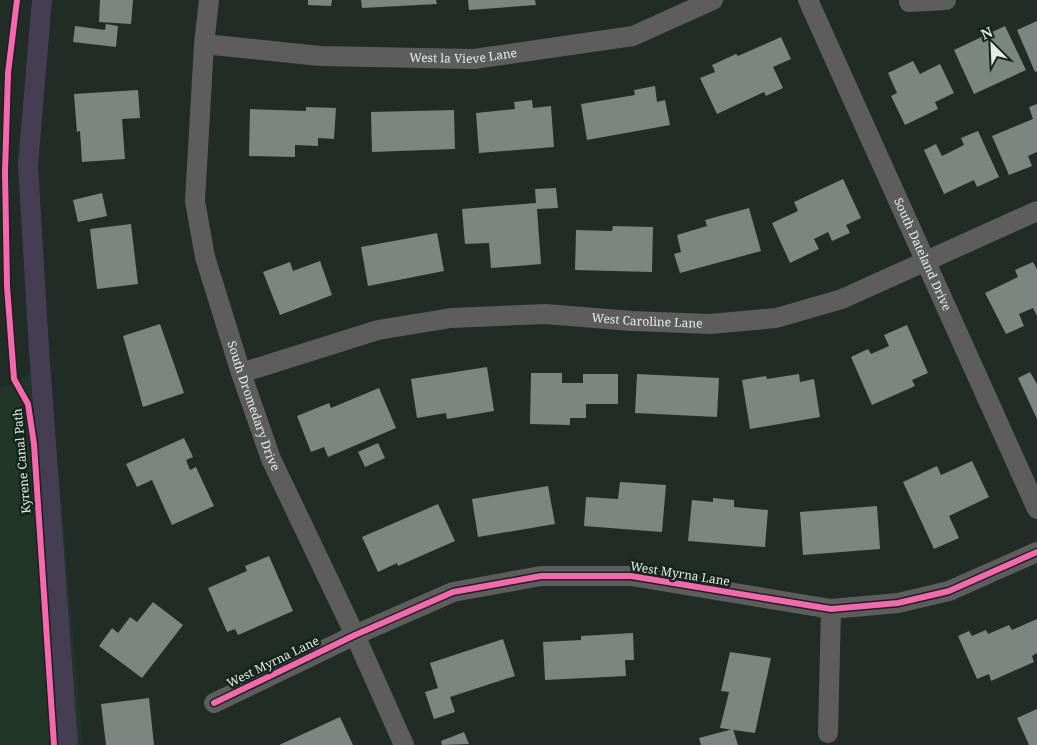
<svg xmlns="http://www.w3.org/2000/svg" width="1037" height="745" viewBox="0 0 1037 745" font-family="'Noto Serif',serif">
  <rect width="100%" height="100%" fill="#222c26"/>
  <polygon fill="#213629" points="49,365 83,745 0,745 0,389"/>
  <g fill="none" stroke-linecap="round" stroke-linejoin="round">
    <polyline stroke="#453e53" stroke-width="20" points="42,0 28,165 39,349 68,745"/>
  </g>
  <g fill="#7c8680">
    <polygon points="100,0 133,0 131,24 99,22"/>
    <polygon points="308,0 332,0 331,6 308,5"/>
    <polygon points="361,0 436,0 437,4 362,8"/>
    <polygon points="468,0 535,0 536,5 469,10"/>
    <polygon points="1037,21 1037,71 1035,72 1017,30"/>
    <polygon points="106,24 118,26 116,47 73,42 75,26 105,30"/>
    <polygon points="1005,26 1026,70 974,94 954,50"/>
    <polygon points="781,37 791,59 773,67 783,88 766,96 764,92 717,114 700,78 715,72 712,65 736,54 738,56"/>
    <polygon points="913,61 920,74 940,64 954,93 935,102 938,109 905,125 891,96 897,93 888,73"/>
    <polygon points="655,86 657,102 665,100 670,125 587,140 581,104 635,95 634,90"/>
    <polygon points="138,90 140,118 122,119 125,159 82,162 80,131 77,132 74,94"/>
    <polygon points="532,100 533,108 551,106 554,147 479,153 476,113 515,109 514,102"/>
    <polygon points="1037,104 1037,152 1028,156 1032,166 1009,175 992,136 1033,119 1029,107"/>
    <polygon points="306,107 336,108 334,139 318,138 318,146 295,145 295,157 249,156 250,109 306,111"/>
    <polygon points="454,110 455,149 372,152 371,112"/>
    <polygon points="978,131 999,177 977,187 974,180 944,194 924,150 936,144 942,156 964,145 961,138"/>
    <polygon points="843,179 861,218 846,225 850,233 832,241 828,232 814,239 819,249 790,263 772,223 798,211 794,202"/>
    <polygon points="556,188 558,208 537,209 541,264 491,268 489,243 465,244 462,209 536,203 535,189"/>
    <polygon points="102,193 107,216 78,222 73,200"/>
    <polygon points="749,208 761,251 680,273 674,254 681,252 677,235 707,226 705,220"/>
    <polygon points="131,224 138,284 97,289 90,229"/>
    <polygon points="613,226 653,227 652,272 575,270 576,230 612,231"/>
    <polygon points="437,233 444,271 368,286 361,247"/>
    <polygon points="320,261 332,295 280,315 263,272 290,262 293,271"/>
    <polygon points="1033,262 1037,269 1037,316 1033,308 1019,314 1024,326 1006,334 985,293 1018,277 1015,270"/>
    <polygon points="160,324 184,393 143,407 123,336"/>
    <polygon points="907,325 928,373 912,380 915,386 872,405 851,357 868,349 871,354 889,346 884,335"/>
    <polygon points="487,367 494,411 447,419 446,413 417,418 411,379"/>
    <polygon points="1030,372 1037,384 1037,419 1018,378"/>
    <polygon points="531,373 562,373 562,383 583,383 583,374 618,374 618,404 586,404 586,418 570,418 570,425 530,424"/>
    <polygon points="637,374 719,378 717,417 635,413"/>
    <polygon points="799,374 800,382 814,379 820,417 750,429 742,380 766,376 767,379"/>
    <polygon points="379,388 396,428 328,457 324,447 311,452 297,416 329,403 331,408"/>
    <polygon points="184,438 193,457 186,460 190,470 196,467 214,506 172,525 152,480 137,487 126,464"/>
    <polygon points="378,443 385,458 365,467 358,452"/>
    <polygon points="972,461 989,497 949,516 959,538 934,549 903,482 937,466 941,475"/>
    <polygon points="620,482 666,485 662,532 584,526 586,497 618,499"/>
    <polygon points="548,486 555,524 478,537 472,499"/>
    <polygon points="713,498 734,500 734,507 768,510 765,547 688,541 692,500 713,502"/>
    <polygon points="438,504 455,541 398,566 397,563 378,572 362,537"/>
    <polygon points="877,506 880,549 803,555 800,512"/>
    <polygon points="269,556 293,611 238,635 235,629 227,632 208,588 247,571 245,566"/>
    <polygon points="153,602 183,625 142,678 99,646 112,628 118,633 130,617 137,622"/>
    <polygon points="1037,619 1037,653 1032,656 1034,662 991,681 989,674 977,679 958,636 969,631 972,636 986,630 988,634 1009,625 1012,630"/>
    <polygon points="633,633 634,660 625,660 626,676 545,680 543,642 581,640 581,636"/>
    <polygon points="503,639 515,676 450,697 455,712 434,719 425,692 438,688 430,663"/>
    <polygon points="730,652 771,658 755,733 720,728 729,692 721,691"/>
    <polygon points="149,698 154,745 106,745 101,704"/>
    <polygon points="1037,709 1037,745 1029,745 1017,718"/>
    <polygon points="340,717 353,745 279,745"/>
    <polygon points="733,729 738,745 701,745 699,738"/>
    <polygon points="464,732 469,744 442,745 441,741"/>
  </g>
  <g fill="none" stroke-linecap="round" stroke-linejoin="round">
    <g stroke="#5d5d5e" stroke-width="20">
      <path id="s1" d="M209 0 204 44 195 201 205 257 241 373 271 459 355 635 404 745"/>
      <path id="s2" d="M808 0 1037 509"/>
      <polyline points="909,2 946,0"/>
      <path id="s3" d="M204 44 320 56 474 59 633 36 713 0"/>
      <path id="s4" d="M241 373 378 330 451 318 545 314 632 321 710 324 776 318 842 299 1037 211"/>
      <polyline points="214,703 355,635 453,592 541,576 631,576 831,609 898,603 949,591 1037,552"/>
      <polyline points="828,733 831,609"/>
    </g>
    <defs>
      <g id="cycleway">
        <polyline points="17,0 8,73 5,172 7,286 14,379 28,404 34,444 54,745"/>
        <polyline points="214,703 355,635 453,592 541,576 631,576 831,609 898,603 949,591 1037,552"/>
      </g>
    </defs>
    <use href="#cycleway" stroke="#15251b" stroke-width="9"/>
    <use href="#cycleway" stroke="#f766af" stroke-width="6"/>
  </g>
  <g text-anchor="middle" stroke-width="5" stroke-linejoin="round" paint-order="stroke">
    <g font-size="12" fill="#e3ede6" stroke="#15251b">
      <text dy="4" stroke="none"><textPath href="#s3" startOffset="260">West la Vieve Lane</textPath></text>
      <text dy="4" stroke="none"><textPath href="#s2" startOffset="279">South Dateland Drive</textPath></text>
      <text dy="4" stroke="none"><textPath href="#s4" startOffset="414">West Caroline Lane</textPath></text>
      <text dy="4" stroke="none"><textPath href="#s1" startOffset="415">South Dromedary Drive</textPath></text>
      <text transform="translate(22 461) rotate(-95)" y="4">Kyrene Canal Path</text>
      <text transform="translate(680 574) rotate(9)" y="4">West Myrna Lane</text>
      <text transform="translate(273 662) rotate(-26)" y="4">West Myrna Lane</text>
    </g>
  </g>
  <g transform="translate(992 45) rotate(336)" stroke="#15251b" stroke-width="4" paint-order="stroke">
  <path d="M0-4L9 19L0 12L-9 19Z" fill="#e3ede6"/>
  <text y="-8" font-size="14" font-weight="bold" text-anchor="middle" fill="#e3ede6">N</text>
  </g>
</svg>
